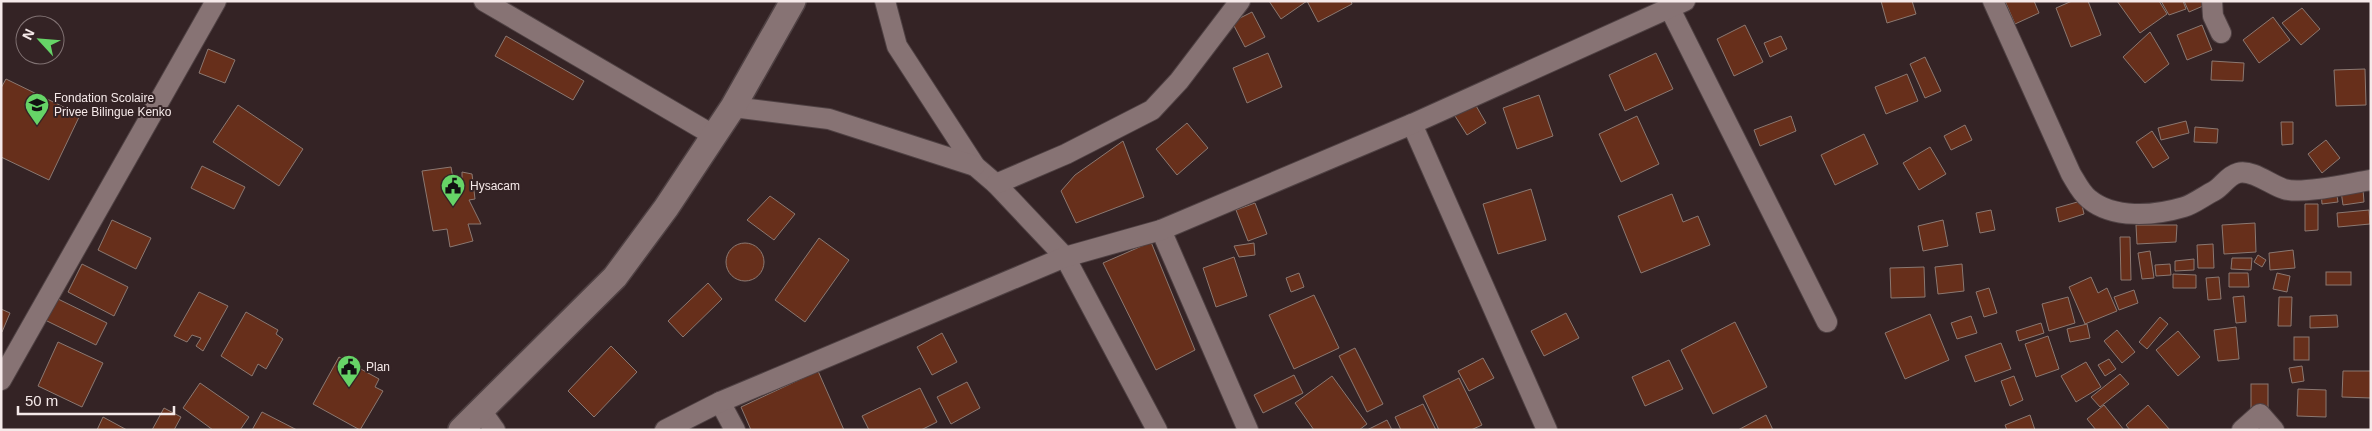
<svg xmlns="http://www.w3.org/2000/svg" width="2372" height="431" viewBox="0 0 2372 431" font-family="Arial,sans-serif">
  <rect width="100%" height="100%" fill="#342325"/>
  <g fill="#672f1b" stroke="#8b7871">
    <polygon points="1269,1 1307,1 1281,19"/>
    <polygon points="1307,1 1351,1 1352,4 1318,22"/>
    <polygon points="1881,1 1912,1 1916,14 1887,23"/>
    <polygon points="2005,1 2034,1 2039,13 2015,24"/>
    <polygon points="2072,1 2088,1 2101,35 2071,47 2056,8"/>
    <polygon points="2117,1 2159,1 2167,14 2140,33"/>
    <polygon points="2161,1 2183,1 2186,9 2169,15"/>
    <polygon points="2184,1 2201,1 2203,6 2189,12"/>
    <polygon points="2302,8 2320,29 2301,45 2282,23"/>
    <polygon points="1252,12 1265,37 1245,47 1232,22"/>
    <polygon points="2273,17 2290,40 2259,63 2243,40"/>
    <polygon points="1745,25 1763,62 1734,76 1717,39"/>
    <polygon points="2202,25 2212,50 2187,60 2177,35"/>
    <polygon points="2150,32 2169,64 2145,83 2123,57"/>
    <polygon points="506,36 584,81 573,100 495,56"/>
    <polygon points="1781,36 1787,49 1770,57 1764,43"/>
    <polygon points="208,49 235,60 225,83 199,73"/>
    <polygon points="1268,53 1282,87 1247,103 1233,68"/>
    <polygon points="1656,53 1673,89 1625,111 1609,75"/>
    <polygon points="1925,57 1941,91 1925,98 1910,64"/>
    <polygon points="2212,61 2244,63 2243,81 2211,80"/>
    <polygon points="2365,69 2366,105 2336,106 2334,70"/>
    <polygon points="1907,74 1918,101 1886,114 1875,87"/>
    <polygon points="6,79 80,115 49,180 1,157 1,88"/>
    <polygon points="1539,95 1553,136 1517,149 1503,108"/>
    <polygon points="1475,104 1486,123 1467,135 1455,116"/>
    <polygon points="238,105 303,149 279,186 213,142"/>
    <polygon points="1637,116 1659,164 1621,182 1599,134"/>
    <polygon points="1791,116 1796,131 1760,146 1754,130"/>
    <polygon points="2186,121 2189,133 2161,140 2158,128"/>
    <polygon points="2281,122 2293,122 2293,144 2282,145"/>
    <polygon points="1187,123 1208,148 1177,175 1156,149"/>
    <polygon points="1965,125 1972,140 1951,150 1944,136"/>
    <polygon points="2195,127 2218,129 2217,143 2194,142"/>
    <polygon points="2152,131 2169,158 2153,168 2136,142"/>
    <polygon points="1864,134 1878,164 1835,185 1821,155"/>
    <polygon points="2326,140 2340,158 2322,173 2308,154"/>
    <polygon points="1123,141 1144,197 1076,223 1061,191 1075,175"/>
    <polygon points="1930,147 1946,174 1919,190 1903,163"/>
    <polygon points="202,166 245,187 234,209 191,188"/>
    <polygon points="451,167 454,183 462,180 462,172 472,174 475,199 469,200 481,224 468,224 473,241 450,247 447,229 433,231 422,171"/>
    <polygon points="1531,189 1546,240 1498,254 1483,204"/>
    <polygon points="2336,189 2338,202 2322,204 2321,191"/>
    <polygon points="2363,189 2364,202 2343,205 2341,191"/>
    <polygon points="1672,194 1683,222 1698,216 1710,245 1641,273 1618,216"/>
    <polygon points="770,196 795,214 774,240 747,220"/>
    <polygon points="2081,201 2084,214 2059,222 2056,208"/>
    <polygon points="1255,203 1267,234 1248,241 1236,210"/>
    <polygon points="2305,204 2318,204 2318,230 2305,231"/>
    <polygon points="1991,210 1995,230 1980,233 1976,213"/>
    <polygon points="2369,210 2370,224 2338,227 2337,213"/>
    <polygon points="112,220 151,238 136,269 98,250"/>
    <polygon points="1943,220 1948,246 1923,251 1918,226"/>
    <polygon points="2255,223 2256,252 2224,254 2222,225"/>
    <polygon points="2136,225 2177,225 2176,242 2137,244"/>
    <polygon points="2120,237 2130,237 2131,280 2121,280"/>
    <polygon points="819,238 849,260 805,322 775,300"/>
    <polygon points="1151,242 1195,350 1156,370 1103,263"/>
    <circle cx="745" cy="262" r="19"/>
    <polygon points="1254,243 1255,255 1239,257 1234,246"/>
    <polygon points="2213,244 2214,268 2198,268 2197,245"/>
    <polygon points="2293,250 2295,268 2270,270 2269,253"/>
    <polygon points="2150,251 2154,278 2142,279 2138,253"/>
    <polygon points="2258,255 2266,260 2262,267 2254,262"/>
    <polygon points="1234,257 1247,296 1216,307 1203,268"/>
    <polygon points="2232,258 2252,258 2251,270 2231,269"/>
    <polygon points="2194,259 2194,270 2175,271 2175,261"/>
    <polygon points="82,264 128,287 114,316 68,292"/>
    <polygon points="1962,264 1964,291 1938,294 1935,267"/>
    <polygon points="2170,264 2171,275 2156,276 2155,265"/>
    <polygon points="1924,267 1925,297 1891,298 1890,268"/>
    <rect x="2326" y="272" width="25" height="13"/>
    <polygon points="1299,273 1304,287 1291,292 1286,278"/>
    <polygon points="2229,273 2248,273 2249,287 2229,287"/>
    <polygon points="2277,273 2290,276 2287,292 2273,289"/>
    <polygon points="2173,274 2196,275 2196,288 2173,288"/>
    <polygon points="2091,277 2098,293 2107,288 2117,311 2085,324 2069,287"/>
    <polygon points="2219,277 2221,299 2208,300 2206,278"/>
    <polygon points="708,283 722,299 683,337 668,321"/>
    <polygon points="1989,288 1997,313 1984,317 1976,292"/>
    <polygon points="2134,290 2138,303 2119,310 2114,297"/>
    <polygon points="199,292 228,306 203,351 196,346 201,338 192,335 187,342 174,336"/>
    <polygon points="1314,295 1339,348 1294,369 1269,315"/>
    <polygon points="2244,296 2246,322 2236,323 2233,297"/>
    <polygon points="2068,297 2075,323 2049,331 2042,304"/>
    <polygon points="2279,297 2292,297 2291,326 2278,326"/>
    <polygon points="56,298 107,323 96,345 45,320"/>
    <polygon points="1,309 10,313 2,332 1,331"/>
    <polygon points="246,312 278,330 276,334 283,339 266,369 258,364 252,376 221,356"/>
    <polygon points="1566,313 1579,338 1544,356 1531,331"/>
    <polygon points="1930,314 1949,360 1905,379 1885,333"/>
    <polygon points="2337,315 2338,327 2310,328 2310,316"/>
    <polygon points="1971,316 1977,333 1957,339 1951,323"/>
    <polygon points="2160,317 2168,324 2147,349 2139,342"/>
    <polygon points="1735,322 1767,387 1713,414 1681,350"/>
    <polygon points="2041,323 2044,333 2019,341 2016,331"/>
    <polygon points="2087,324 2090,338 2070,342 2067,329"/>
    <polygon points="2236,327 2239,359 2218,361 2214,330"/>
    <polygon points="2117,330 2135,352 2122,363 2104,341"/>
    <polygon points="2178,331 2200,357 2178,376 2156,350"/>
    <polygon points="942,333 957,362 932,375 917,347"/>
    <polygon points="2048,336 2059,369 2036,377 2025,344"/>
    <rect x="2294" y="337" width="15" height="23"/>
    <polygon points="58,342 103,363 82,407 38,386"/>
    <polygon points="2001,343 2011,369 1975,382 1965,356"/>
    <polygon points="611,346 637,372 594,417 568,391"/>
    <polygon points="1355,348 1383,404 1367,412 1339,356"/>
    <polygon points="339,357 379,379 375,387 383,391 360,430 313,404"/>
    <polygon points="1483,358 1494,378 1469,391 1458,371"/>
    <polygon points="2109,359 2116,369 2105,376 2098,365"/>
    <polygon points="1669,360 1683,389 1645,406 1632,377"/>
    <polygon points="2086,362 2101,387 2076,402 2061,376"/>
    <polygon points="2302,366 2304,381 2292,383 2289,368"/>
    <polygon points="818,371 844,430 751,430 741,407"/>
    <polygon points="2343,371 2371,371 2371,398 2342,397"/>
    <polygon points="2120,374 2129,384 2100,407 2091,397"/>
    <polygon points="1294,375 1303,393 1263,413 1254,395"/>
    <polygon points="1332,376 1367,424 1359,430 1314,430 1295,403"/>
    <polygon points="2014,376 2023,400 2010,406 2001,381"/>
    <polygon points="1459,378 1482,425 1471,430 1439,430 1423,396"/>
    <polygon points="967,382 980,408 951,424 937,397"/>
    <polygon points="200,383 249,417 240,430 213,430 183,408"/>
    <rect x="2251" y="384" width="17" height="27"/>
    <polygon points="920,388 937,422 921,430 869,430 862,416"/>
    <polygon points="2298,389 2326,390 2326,417 2297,416"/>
    <polygon points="1423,404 1436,430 1401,430 1395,417"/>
    <polygon points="2104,405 2124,430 2096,430 2087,419"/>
    <polygon points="2148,405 2170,430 2130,430 2126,425"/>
    <polygon points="164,408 181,417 174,430 152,430"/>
    <polygon points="262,412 297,430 252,430"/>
    <polygon points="1766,415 1773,430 1738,430"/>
    <polygon points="2030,415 2035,430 2007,430 2005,425"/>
    <polygon points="103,417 127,430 97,430"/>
    <polygon points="1387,420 1392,430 1367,430"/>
  </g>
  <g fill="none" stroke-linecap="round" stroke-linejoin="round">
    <defs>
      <g id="minor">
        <polyline points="484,1 713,135"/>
        <polyline points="885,1 897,46 975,166 996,184 1065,257 1157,430"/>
        <path d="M1993 1 2071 174C2076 182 2081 193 2089 199 2113 219 2154 216 2184 207 2194 204 2204 196 2214 191 2223 186 2227 176 2238 173 2252 169 2271 185 2284 189 2302 195 2351 183 2371 180"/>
        <polyline points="2212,1 2213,16 2221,33"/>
        <polyline points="1669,7 1827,322"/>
        <polyline points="733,107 829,119 975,166"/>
        <polyline points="1412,124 1547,430"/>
        <polyline points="996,184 1066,154 1152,110 1179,81 1240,1"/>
        <polyline points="1161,230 1248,430"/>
        <polyline points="1,380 216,1"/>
        <polyline points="720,402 735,430"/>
        <polyline points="480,409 495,430"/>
        <polyline points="665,430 720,402 1065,257 1161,230 1412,124 1685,1"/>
        <polyline points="2242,430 2260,414 2274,430"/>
      </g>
      <polyline id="tertiary" points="461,430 615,277 666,208 733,107 793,1"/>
    </defs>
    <use href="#minor" stroke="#4f4143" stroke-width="22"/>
    <use href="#tertiary" stroke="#4f4143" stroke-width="28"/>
    <use href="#minor" stroke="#877374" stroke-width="20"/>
    <use href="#tertiary" stroke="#877374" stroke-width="25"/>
  </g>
  <defs>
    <symbol id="school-pin" viewBox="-11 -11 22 30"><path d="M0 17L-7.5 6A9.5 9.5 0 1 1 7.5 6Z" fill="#66d467" stroke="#342325"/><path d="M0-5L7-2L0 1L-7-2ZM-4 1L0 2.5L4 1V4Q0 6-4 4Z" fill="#111"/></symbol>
    <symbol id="civic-pin" viewBox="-11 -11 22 30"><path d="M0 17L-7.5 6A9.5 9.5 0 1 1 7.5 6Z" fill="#66d467" stroke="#342325"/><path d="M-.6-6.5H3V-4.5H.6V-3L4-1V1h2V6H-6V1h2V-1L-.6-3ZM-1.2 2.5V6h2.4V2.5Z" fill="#111"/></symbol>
  </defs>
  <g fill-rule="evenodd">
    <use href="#school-pin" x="23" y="91" width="28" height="38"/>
    <use href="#civic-pin" x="439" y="172" width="28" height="38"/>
    <use href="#civic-pin" x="335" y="353" width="28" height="38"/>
  </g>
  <g text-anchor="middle" stroke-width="4" stroke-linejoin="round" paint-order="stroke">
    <g font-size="12" fill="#f5e9e9" stroke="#342325" text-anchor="start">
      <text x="54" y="102">Fondation Scolaire<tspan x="54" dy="14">Privee Bilingue Kenko</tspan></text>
      <text x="470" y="190">Hysacam</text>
      <text x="366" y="371">Plan</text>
    </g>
  </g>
  <rect width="2372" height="431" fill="none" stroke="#f5e9e9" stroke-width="5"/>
  <g transform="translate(40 40) rotate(296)"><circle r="24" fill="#342325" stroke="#817273"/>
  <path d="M0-4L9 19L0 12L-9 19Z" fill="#66d467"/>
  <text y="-8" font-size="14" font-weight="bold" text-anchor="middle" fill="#f5e9e9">N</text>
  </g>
  <path d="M18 406v8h156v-8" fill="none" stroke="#f5e9e9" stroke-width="2.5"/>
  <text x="25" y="406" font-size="15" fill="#f5e9e9" stroke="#342325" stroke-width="4" paint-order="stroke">50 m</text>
</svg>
